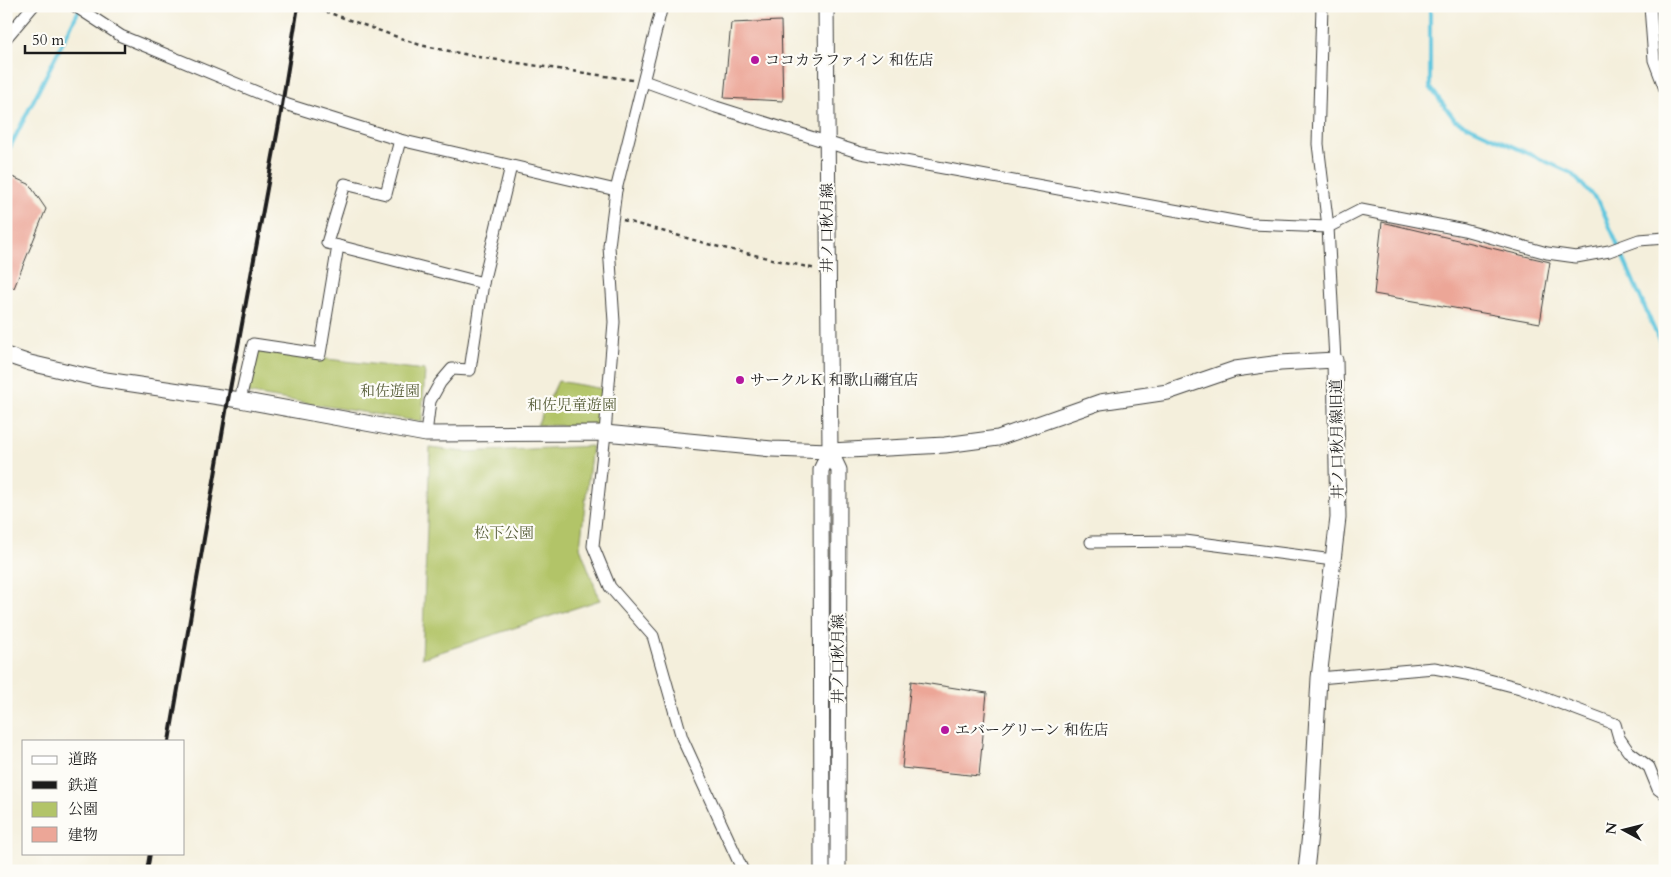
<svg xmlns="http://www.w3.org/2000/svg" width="1671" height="877" viewBox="0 0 1671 877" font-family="Cardo,'Noto Serif JP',serif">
  <rect width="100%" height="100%" fill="#fdfcf7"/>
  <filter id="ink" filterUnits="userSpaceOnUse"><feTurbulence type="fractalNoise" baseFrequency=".02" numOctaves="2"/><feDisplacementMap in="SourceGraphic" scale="10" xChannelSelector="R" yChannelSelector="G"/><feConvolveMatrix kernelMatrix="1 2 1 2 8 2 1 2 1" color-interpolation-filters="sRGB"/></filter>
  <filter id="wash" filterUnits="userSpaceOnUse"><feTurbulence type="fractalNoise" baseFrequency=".0096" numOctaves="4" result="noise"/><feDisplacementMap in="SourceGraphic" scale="20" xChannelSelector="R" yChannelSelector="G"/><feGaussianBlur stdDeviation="1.12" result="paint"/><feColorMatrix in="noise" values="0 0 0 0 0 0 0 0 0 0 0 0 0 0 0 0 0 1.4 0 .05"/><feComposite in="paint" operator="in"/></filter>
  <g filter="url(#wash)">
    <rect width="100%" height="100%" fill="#f4efdc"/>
    <g fill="#b2c468" stroke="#677042">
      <polygon points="255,351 425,370 422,422 246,393"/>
      <polygon points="558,381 609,390 599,427 537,425"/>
      <polygon points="592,446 580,547 600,600 422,658 430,448 465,452"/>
    </g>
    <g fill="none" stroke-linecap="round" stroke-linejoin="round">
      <g stroke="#62c7df" stroke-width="4">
        <polyline points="1430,6 1430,87 1455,120 1571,173 1599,202 1665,354"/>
        <polyline points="6,155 79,10"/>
      </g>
    </g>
    <g id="blocks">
      <g fill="#eca697">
        <polygon points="781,21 783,101 724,98 731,23"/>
        <polygon points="10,176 29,184 46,209 14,288 6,284 6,183"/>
        <polygon points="1382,222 1550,262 1540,323 1374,294"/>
        <polygon points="911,681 987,693 979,776 902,768"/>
      </g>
    </g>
  </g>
  <g filter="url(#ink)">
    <use href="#blocks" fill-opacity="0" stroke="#3c3c39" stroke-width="1"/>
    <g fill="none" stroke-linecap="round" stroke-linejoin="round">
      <defs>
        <g id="street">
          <polyline points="75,6 121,36 288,105 400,140 616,190"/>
          <polyline points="662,6 616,190 609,246 614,322 605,433 593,546 610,587 653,636 682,738 743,871"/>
          <polyline points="1322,6 1318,144 1328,227 1335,360"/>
          <polyline points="1650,6 1654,60 1665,89"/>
          <polyline points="6,38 33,6"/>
          <polyline points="644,81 716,107 861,153 1250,224 1328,227 1361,210 1464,230 1547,253 1576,257 1609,251 1639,240 1665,238"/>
          <polyline points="400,140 386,194 345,184 327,243 483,283"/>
          <polyline points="240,400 253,344 320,354 338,246"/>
          <polyline points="426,434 430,401 440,383 452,369 470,370 483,283 511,166"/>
          <polyline points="1091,542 1185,541 1333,560"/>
          <polyline points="1319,678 1434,668 1466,674 1520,688 1615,724 1619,738 1628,751 1649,767 1658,789 1665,794"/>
        </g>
        <g id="secondary">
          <polyline points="6,355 30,363 99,379 240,400 426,434 605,433 772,449 830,451 945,445 998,438 1100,402 1168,392 1235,369 1280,363 1335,360 1338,518 1319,678 1311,824 1306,871"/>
          <polyline points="830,451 839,470 838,871"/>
          <polyline points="822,871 821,470 830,451 826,6"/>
        </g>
      </defs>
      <use href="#street" stroke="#3c3c39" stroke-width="13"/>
      <use href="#secondary" stroke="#3c3c39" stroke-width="17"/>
      <g stroke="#3c3c39" stroke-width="2.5" stroke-dasharray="4 4" stroke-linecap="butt">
        <polyline points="310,6 420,45 478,57 632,80"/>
        <polyline points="623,220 715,246 816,269"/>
      </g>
      <use href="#street" stroke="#fff" stroke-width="11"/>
      <use href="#secondary" stroke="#fff" stroke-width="15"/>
      <g stroke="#1c1c1c" stroke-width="4">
        <polyline points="169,741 228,400 280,118 298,6"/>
        <polyline points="147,871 150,853"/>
      </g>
    </g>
  </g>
  <g fill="#b5179e" stroke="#fdfcf7" stroke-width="2">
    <circle cx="755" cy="60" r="5"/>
    <circle cx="740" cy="380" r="5"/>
    <circle cx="945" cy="730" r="5"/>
  </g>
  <g text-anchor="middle" stroke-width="4.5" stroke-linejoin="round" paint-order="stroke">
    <g font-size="15" fill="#1c1c1c" stroke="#fdfcf7" text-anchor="start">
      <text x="765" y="65">ココカラファイン 和佐店</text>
      <text x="750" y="385">サークルＫ 和歌山禰宜店</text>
      <text x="955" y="735">エバーグリーン 和佐店</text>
    </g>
    <g font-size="15" fill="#1c1c1c" stroke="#fdfcf7">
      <text transform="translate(827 228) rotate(-90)" y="5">井ノ口秋月線</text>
      <text transform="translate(1337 439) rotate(-91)" y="5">井ノ口秋月線旧道</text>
      <text transform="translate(838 659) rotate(-90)" y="5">井ノ口秋月線</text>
    </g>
    <g font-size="15" fill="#585f3a" stroke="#fdfcf7">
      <text x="390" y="396">和佐遊園</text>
      <text x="572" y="410">和佐児童遊園</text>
      <text x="504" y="538">松下公園</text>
    </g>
  </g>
  <rect width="1671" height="877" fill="none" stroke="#fdfcf7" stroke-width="25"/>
  <rect x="22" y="740" width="162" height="115" fill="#fdfcf7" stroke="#a3a29f"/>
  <rect x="32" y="756" width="25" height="8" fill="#ffffff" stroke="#a3a29f"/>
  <text x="68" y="764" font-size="15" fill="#1c1c1c">道路</text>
  <rect x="32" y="781" width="25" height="8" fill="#1c1c1c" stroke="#a3a29f"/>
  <text x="68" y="790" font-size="15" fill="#1c1c1c">鉄道</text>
  <rect x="32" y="802" width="25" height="15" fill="#b2c468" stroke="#a3a29f"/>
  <text x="68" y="814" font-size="15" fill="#1c1c1c">公園</text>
  <rect x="32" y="827" width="25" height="15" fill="#eca697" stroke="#a3a29f"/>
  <text x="68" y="840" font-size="15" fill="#1c1c1c">建物</text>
  <g transform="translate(1624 830) rotate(277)" stroke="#fdfcf7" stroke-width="4" paint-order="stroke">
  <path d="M0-4L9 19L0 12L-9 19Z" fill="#1c1c1c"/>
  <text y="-8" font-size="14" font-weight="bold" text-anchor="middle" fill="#1c1c1c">N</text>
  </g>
  <path d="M25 45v8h100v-8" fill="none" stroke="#1c1c1c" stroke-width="2.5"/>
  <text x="32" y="45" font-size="15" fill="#1c1c1c" stroke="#fdfcf7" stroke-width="4" paint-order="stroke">50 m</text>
</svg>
